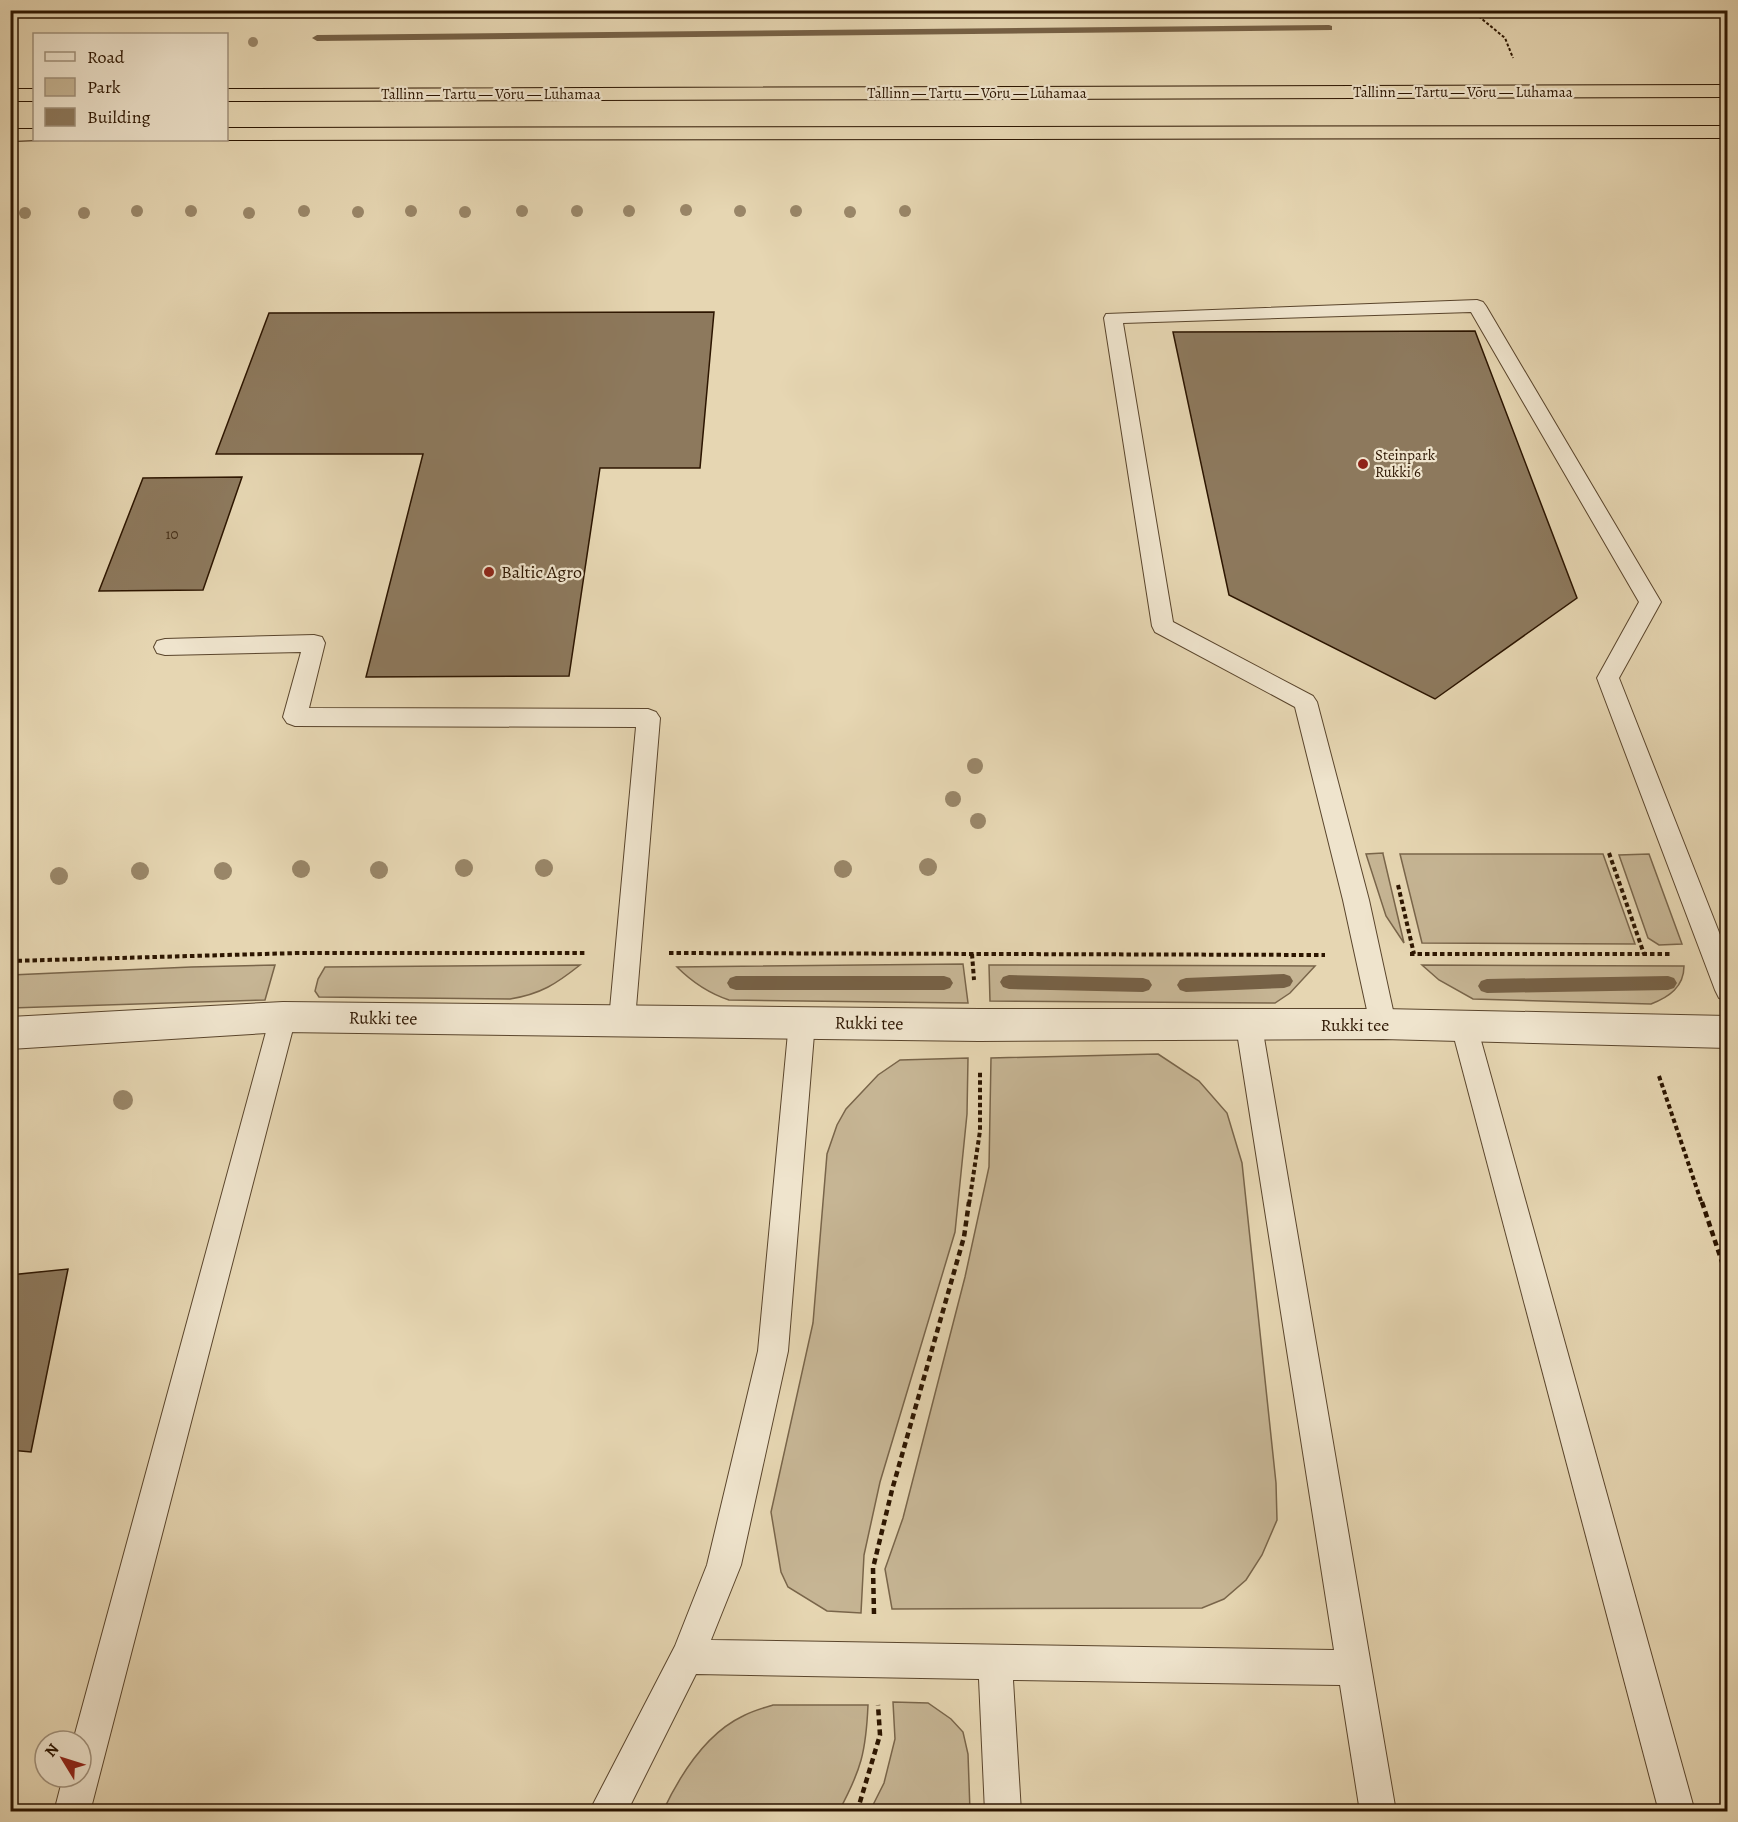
<svg xmlns="http://www.w3.org/2000/svg" width="1738" height="1822" viewBox="0 0 1738 1822" font-family="Alegreya,serif">
  <rect width="100%" height="100%" fill="#e6d6b2"/>
  <filter id="stains"><feTurbulence type="fractalNoise" baseFrequency=".00333" numOctaves="4"/><feColorMatrix values="0 0 0 0 .2 0 0 0 0 .09 0 0 0 0 .02 0 0 0 .5 -.17"/></filter>
  <radialGradient id="worn" r=".72"><stop offset=".6" stop-color="#630" stop-opacity="0"/><stop offset="1" stop-color="#630" stop-opacity=".3"/></radialGradient>
  <g fill="#c6b594" stroke="#79654a" stroke-width="1.5">
    <polygon points="1383,853 1383,854 1404,943 1386,916 1366,854"/>
    <polygon points="1400,854 1603,854 1635,944 1422,943"/>
    <polygon points="1649,854 1682,944 1659,945 1648,938 1619,855"/>
    <path d="M963 964 968 1003 729 1000C708 993 693 983 677 967Z"/>
    <polygon points="275,965 265,1000 11,1008 11,975 191,967"/>
    <path d="M580 965C556 984 541 994 510 999L319 997 315 991 318 979 325 967Z"/>
    <polygon points="989,965 1315,966 1290,993 1275,1003 990,1001"/>
    <path d="M1422 965 1684 966C1684 987 1669 997 1651 1004L1473 999 1439 980Z"/>
    <polygon points="1158,1054 1199,1081 1227,1113 1242,1163 1276,1483 1277,1520 1262,1555 1246,1580 1224,1599 1202,1608 892,1609 885,1569 903,1518 965,1277 989,1167 991,1058"/>
    <polygon points="968,1058 967,1114 955,1232 880,1482 864,1555 861,1613 827,1611 788,1587 781,1572 771,1512 813,1323 827,1154 837,1125 846,1109 878,1075 900,1060"/>
    <polygon points="893,1702 928,1703 951,1719 963,1732 968,1754 970,1811 870,1811 884,1783 895,1739"/>
    <path d="M773 1705H868C866 1752 861 1770 839 1811H663C680 1775 705 1734 743 1716 752 1711 763 1708 773 1705Z"/>
  </g>
  <g fill="none" stroke-linecap="round" stroke-linejoin="round">
    <g fill="#766146" fill-rule="evenodd">
      <polygon points="1329,25 1332,26 1332,30 317,41 312,38 317,35"/>
      <polygon points="1284,974 1290,976 1293,981 1290,986 1284,988 1186,992 1180,990 1177,985 1180,980 1186,978"/>
      <polygon points="1009,975 1143,978 1149,980 1152,985 1149,990 1143,992 1009,989 1003,987 1000,982 1003,977"/>
      <polygon points="736,976 944,976 950,978 953,983 950,988 944,990 736,990 730,988 727,983 730,978"/>
      <polygon points="1668,976 1674,978 1677,983 1674,988 1668,990 1487,993 1481,991 1478,986 1481,981 1487,979"/>
    </g>
  </g>
  <g fill="#8d795d" stroke="#2c1500" stroke-width="1.5">
    <polygon points="714,312 700,468 600,468 569,676 366,677 423,454 216,454 269,313"/>
    <polygon points="1475,331 1577,598 1435,699 1229,595 1173,332"/>
    <polygon points="242,477 203,590 99,591 143,478"/>
    <polygon points="68,1269 31,1452 10,1450 10,1275"/>
  </g>
  <g fill="none" stroke-linecap="round" stroke-linejoin="round">
    <defs>
      <g id="lane">
        <polygon points="1477,300 1483,302 1486,306 1661,602 1619,678 1728,955 1728,1001 1719,998 1715,990 1597,678 1639,602 1471,312 1123,323 1173,622 1313,696 1317,702 1369,900 1396,1024 1392,1032 1383,1036 1374,1032 1370,1024 1343,900 1295,707 1155,632 1152,626 1104,318 1106,314"/>
        <polygon points="314,635 322,637 325,643 309,708 648,709 656,712 660,718 635,1020 631,1028 622,1032 613,1028 609,1020 636,727 295,726 287,723 283,717 301,652 165,655 157,653 154,647 157,641 165,639"/>
        <polygon points="283,1005 292,1009 296,1017 90,1812 54,1812 63,1777 81,1777 81,1741 73,1741 270,1017 274,1009"/>
        <polygon points="802,1010 811,1014 815,1022 788,1351 741,1565 711,1640 1334,1650 1236,1026 1240,1018 1249,1014 1258,1018 1262,1026 1396,1812 1360,1812 1340,1685 1013,1680 1021,1812 985,1812 979,1679 696,1674 627,1812 589,1812 675,1646 707,1565 758,1351 789,1022 793,1014"/>
        <polygon points="1464,1014 1473,1018 1477,1026 1695,1812 1659,1812 1451,1026 1455,1018"/>
      </g>
      <polygon id="street" points="283,1002 979,1009 1383,1009 1728,1016 1728,1048 1383,1039 979,1041 283,1032 10,1049 10,1017"/>
      <g id="highway">
        <polygon points="1728,85 1728,97 226,101 226,89"/>
        <rect x="10" y="89" width="24" height="12"/>
        <polygon points="1728,126 1728,138 226,140 223,140 226,140 226,128"/>
        <polygon points="10,129 34,129 34,140 41,140 10,141"/>
      </g>
    </defs>
    <use href="#lane" stroke="#5a452c" stroke-width="2"/>
    <use href="#street" stroke="#5a452c" stroke-width="2"/>
    <use href="#highway" stroke="#2c1500" stroke-width="2"/>
    <polyline stroke="#2c1500" stroke-width="2" stroke-dasharray="3 2" stroke-linecap="butt" points="1471,10 1505,38 1513,58"/>
    <g stroke="#2c1500" stroke-width="4" stroke-dasharray="4.5 3" stroke-linecap="butt">
      <polyline points="1609,853 1644,954"/>
      <polyline points="1398,885 1414,954"/>
      <polyline points="669,953 1325,955"/>
      <polyline points="972,954 974,980"/>
      <polyline points="1410,954 1670,954"/>
      <polyline points="10,961 299,953 587,953"/>
      <polyline points="1659,1076 1702,1204"/>
      <polyline points="969,1204 980,1131 980,1071"/>
    </g>
    <g stroke="#2c1500" stroke-width="4.5" stroke-dasharray="6 4" stroke-linecap="butt">
      <polyline points="1702,1202 1728,1280"/>
      <polyline points="874,1614 873,1568 892,1490 964,1237 969,1202"/>
      <polyline points="857,1812 880,1735 878,1705"/>
    </g>
    <use href="#lane" fill="#efe4cd" fill-rule="evenodd"/>
    <use href="#street" fill="#efe4cd" fill-rule="evenodd"/>
    <use href="#highway" fill="#e6d6b2" fill-rule="evenodd"/>
  </g>
  <g fill="#998668">
    <circle cx="253" cy="42" r="5"/>
    <circle cx="686" cy="210" r="6"/>
    <circle cx="137" cy="211" r="6"/>
    <circle cx="191" cy="211" r="6"/>
    <circle cx="304" cy="211" r="6"/>
    <circle cx="411" cy="211" r="6"/>
    <circle cx="522" cy="211" r="6"/>
    <circle cx="577" cy="211" r="6"/>
    <circle cx="629" cy="211" r="6"/>
    <circle cx="740" cy="211" r="6"/>
    <circle cx="796" cy="211" r="6"/>
    <circle cx="905" cy="211" r="6"/>
    <circle cx="358" cy="212" r="6"/>
    <circle cx="465" cy="212" r="6"/>
    <circle cx="850" cy="212" r="6"/>
    <circle cx="25" cy="213" r="6"/>
    <circle cx="84" cy="213" r="6"/>
    <circle cx="249" cy="213" r="6"/>
    <circle cx="975" cy="766" r="8"/>
    <circle cx="953" cy="799" r="8"/>
    <circle cx="978" cy="821" r="8"/>
    <circle cx="928" cy="867" r="9"/>
    <circle cx="464" cy="868" r="9"/>
    <circle cx="544" cy="868" r="9"/>
    <circle cx="301" cy="869" r="9"/>
    <circle cx="843" cy="869" r="9"/>
    <circle cx="379" cy="870" r="9"/>
    <circle cx="140" cy="871" r="9"/>
    <circle cx="223" cy="871" r="9"/>
    <circle cx="59" cy="876" r="9"/>
    <circle cx="123" cy="1100" r="10"/>
  </g>
  <g fill="#8f2418" stroke="#efe4cd" stroke-width="2">
    <circle cx="1363" cy="464" r="6"/>
    <circle cx="489" cy="572" r="6"/>
  </g>
  <g text-anchor="middle" stroke-width="4.5" stroke-linejoin="round" paint-order="stroke">
    <g font-size="15" fill="#2c1500" stroke="#efe4cd">
      <text x="1463" y="97">Tallinn — Tartu — Võru — Luhamaa</text>
      <text x="977" y="98">Tallinn — Tartu — Võru — Luhamaa</text>
      <text x="491" y="99">Tallinn — Tartu — Võru — Luhamaa</text>
    </g>
    <g font-size="15" fill="#2c1500" stroke="#efe4cd" text-anchor="start">
      <text x="1375" y="460">Steinpark<tspan x="1375" dy="17">Rukki 6</tspan></text>
    </g>
    <g font-size="15" fill="#442e17">
      <text x="172" y="539">10</text>
    </g>
    <g font-size="18" fill="#2c1500" stroke="#efe4cd" text-anchor="start">
      <text x="501" y="578">Baltic Agro</text>
    </g>
    <g font-size="18" fill="#2c1500" stroke="#efe4cd">
      <text transform="translate(383 1018) rotate(1)" y="6">Rukki tee</text>
      <text transform="translate(869 1023) rotate(1)" y="6">Rukki tee</text>
      <text x="1355" y="1031">Rukki tee</text>
    </g>
  </g>
  <rect width="1738" height="1822" fill="none" stroke="#e6d6b2" stroke-width="36"/>
  <rect x="12" y="12" width="1714" height="1798" fill="none" stroke="#2c1500" stroke-width="3"/>
  <rect x="18" y="18" width="1702" height="1786" fill="none" stroke="#2c1500" stroke-width="1.5"/>
  <rect x="33" y="33" width="195" height="108" fill="#efe4cd" stroke="#a1917b" stroke-width="1.5"/>
  <rect x="45" y="52" width="30" height="9" fill="#efe4cd" stroke="#a1917b" stroke-width="1.5"/>
  <text x="87" y="63" font-size="18" fill="#2c1500">Road</text>
  <rect x="45" y="78" width="30" height="18" fill="#c6b594" stroke="#a1917b" stroke-width="1.5"/>
  <text x="87" y="93" font-size="18" fill="#2c1500">Park</text>
  <rect x="45" y="108" width="30" height="18" fill="#8d795d" stroke="#a1917b" stroke-width="1.5"/>
  <text x="87" y="123" font-size="18" fill="#2c1500">Building</text>
  <g transform="translate(63 1759) rotate(308)"><circle r="28" fill="#efe4cd" stroke="#a1917b" stroke-width="1.5"/>
  <path d="M0-4.5L10 22L0 15L-10 22Z" fill="#8f2418"/>
  <text y="-9" font-size="16" font-weight="bold" text-anchor="middle" fill="#2c1500">N</text>
  </g>
  <rect width="100%" height="100%" filter="url(#stains)"/>
  <rect width="100%" height="100%" fill="url(#worn)"/>
</svg>
